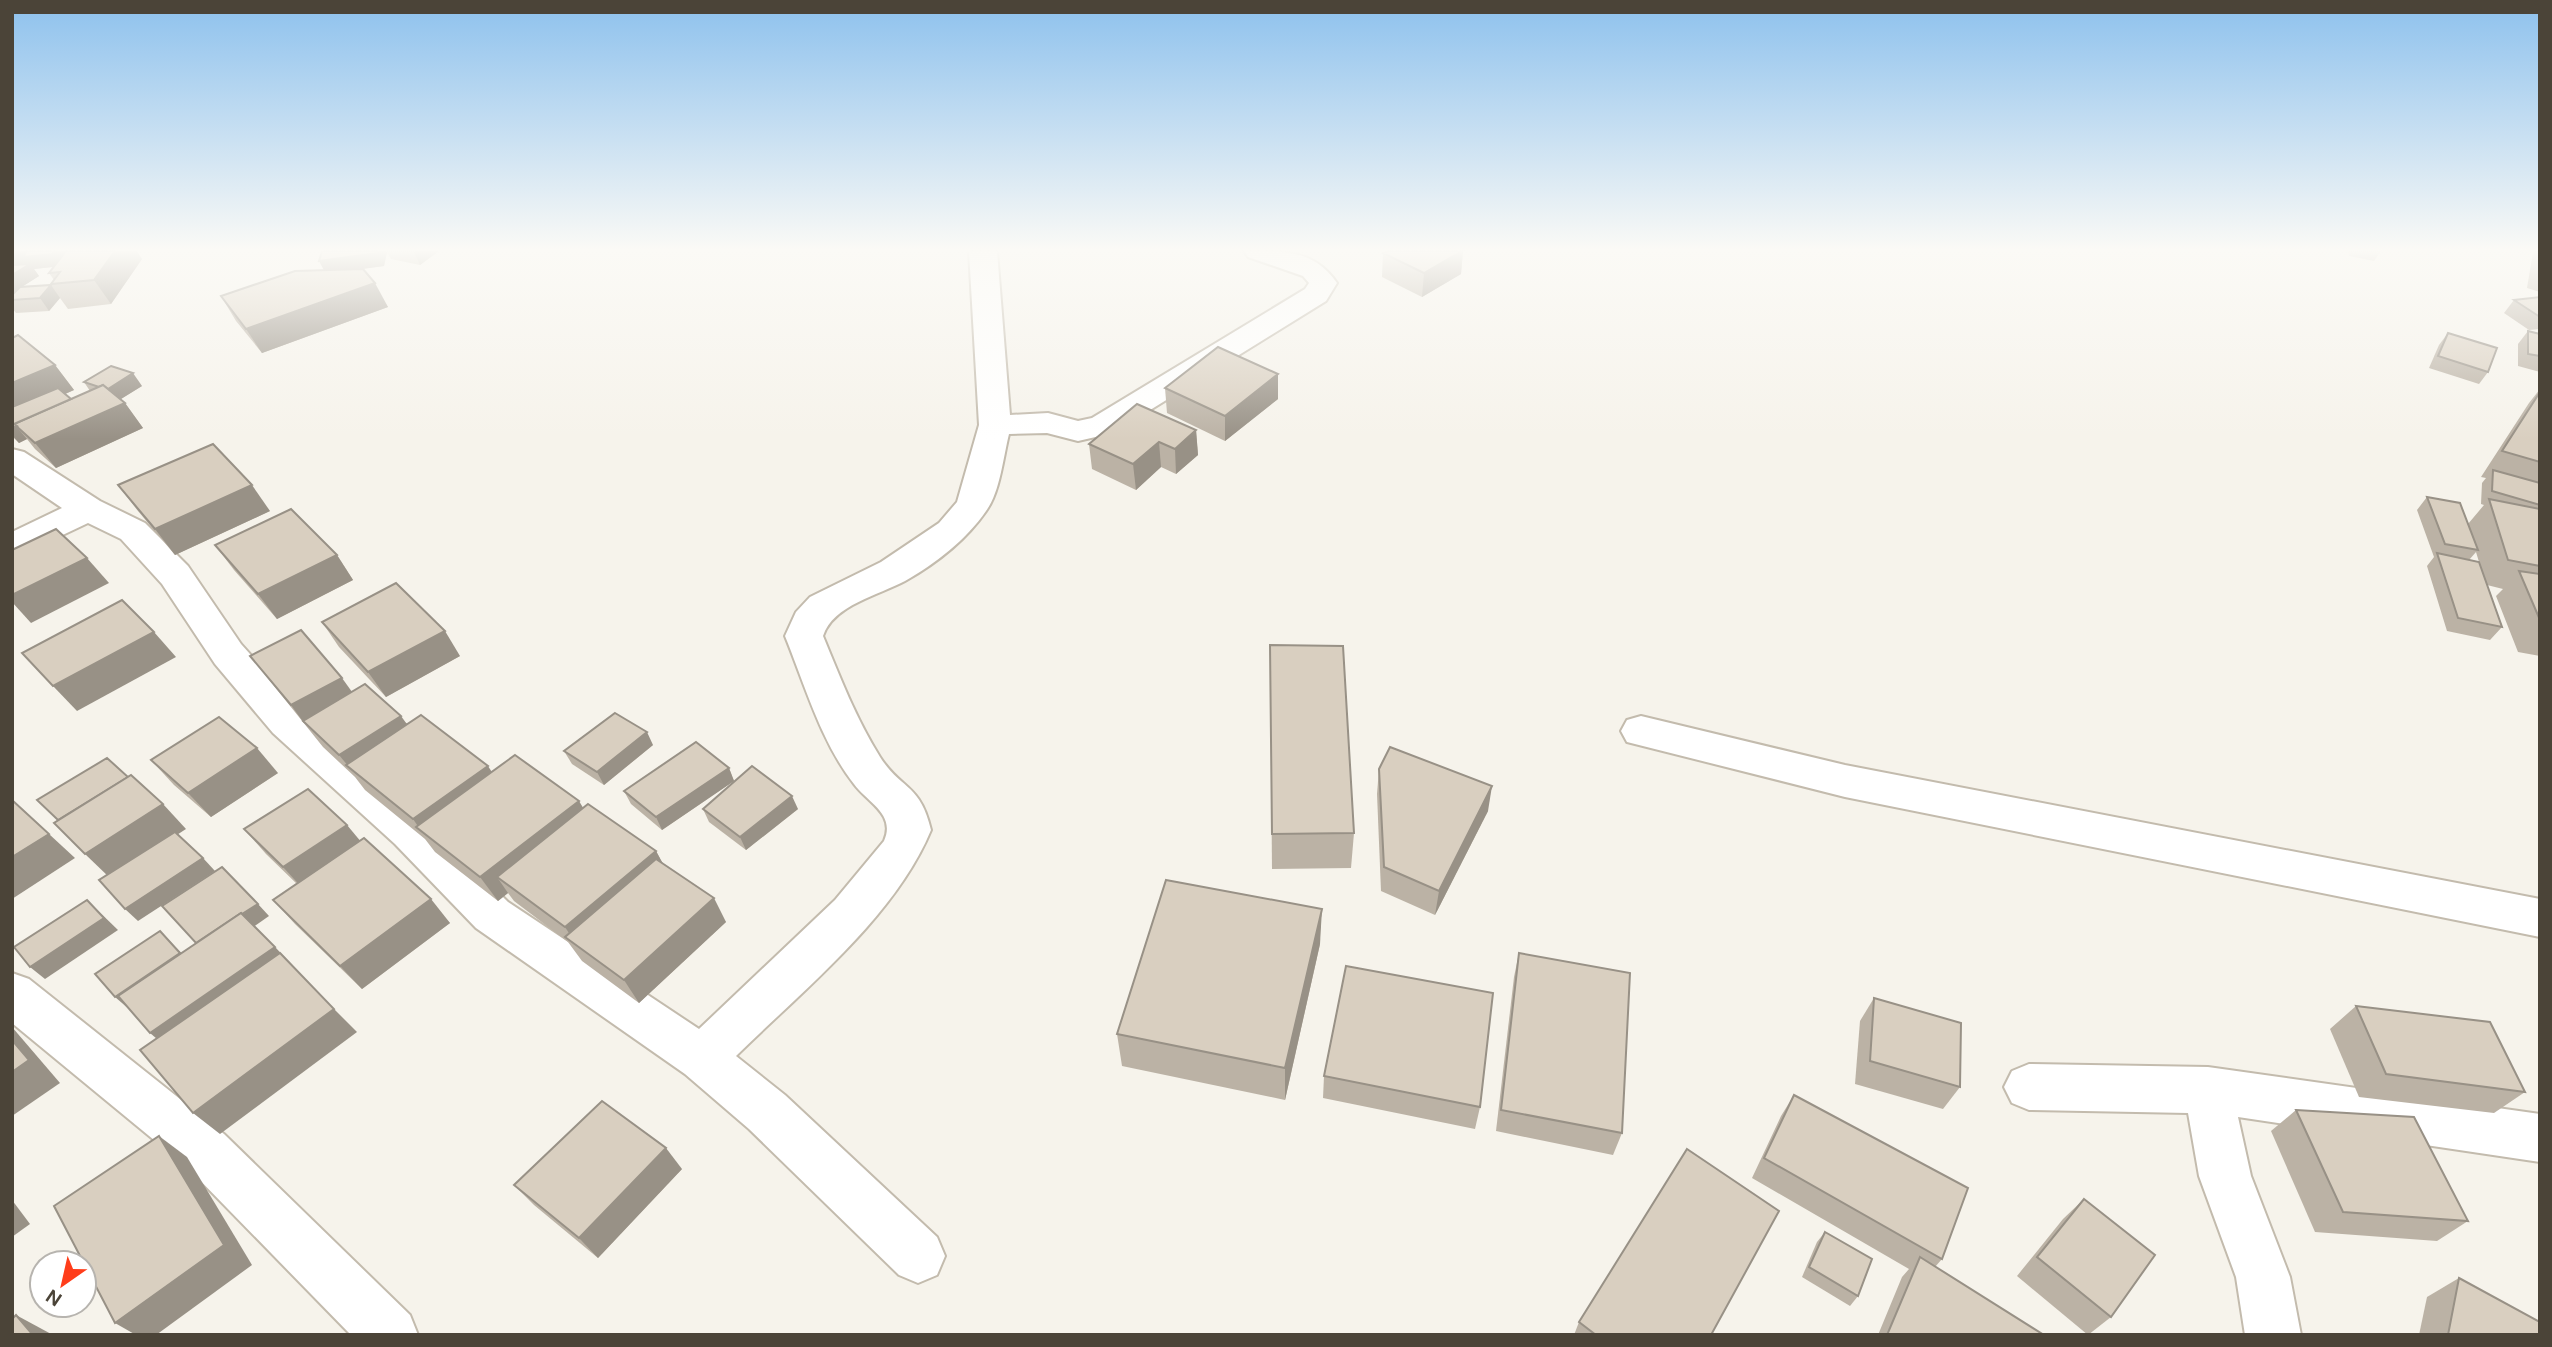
<svg xmlns="http://www.w3.org/2000/svg" width="2552" height="1347" viewBox="0 0 2552 1347" font-family="'DM Sans',sans-serif">
  <rect width="100%" height="100%" fill="#f6f3eb"/>
  <g fill="none" stroke-linecap="round" stroke-linejoin="round">
    <defs>
      <g id="minor">
        <path d="M969 251H997L1010 415 1048 413 1078 421 1092 418 1305 289 1309 283 1303 276 1248 257 1244 251C1282 251 1314 249 1337 283L1326 301 1113 433 1078 441 1047 433 1009 434C1003 458 1000 492 986 511 966 540 935 564 905 581 879 595 833 605 823 636 840 677 856 719 880 757 901 790 920 783 931 830 895 917 803 990 736 1056L785 1095 937 1237 945 1256 937 1275 918 1283 899 1275 749 1129 685 1074 476 928 395 844 273 733 215 664 162 584 121 539 88 523 12 559V532L62 508 12 474V449L24 452 100 501 145 523 188 566 241 644 301 711 425 820 508 902 699 1029 835 900 884 841C896 814 868 803 854 784 821 742 805 685 785 636L796 612 810 597 881 562 939 523 957 502 979 425Z"/>
        <polygon points="1641,716 1845,765 2540,899 2540,937 1845,797 1627,742 1621,731 1627,720"/>
        <polygon points="12,973 29,979 224,1134 410,1315 418,1335 351,1335 188,1168 12,1023"/>
        <polygon points="2029,1064 2208,1067 2540,1114 2540,1162 2238,1117 2251,1176 2290,1277 2301,1335 2245,1335 2236,1277 2199,1176 2188,1113 2029,1110 2012,1103 2004,1087 2012,1071"/>
      </g>
    </defs>
    <use href="#minor" stroke="#c3bbad" stroke-width="4"/>
    <use href="#minor" fill="#fff" fill-rule="evenodd"/>
  </g>
  <g fill="#bbb2a5" fill-rule="evenodd">
    <path d="M12 251 142 259 111 304 68 309 60 298 49 311 16 313 12 308V295L14 292H12ZM53 267 49 273 54 280 51 285 23 286 39 276 34 269Z"/>
    <polygon points="322,251 439,251 420,265 391,259 387,252 384,266 360,269 388,307 262,353 236,321 221,296 324,270"/>
    <polygon points="1388,251 1463,251 1461,274 1422,297 1382,277 1383,253"/>
    <polygon points="2348,251 2381,251 2374,261 2349,256"/>
    <polygon points="2534,251 2540,251 2540,292 2527,288 2533,252"/>
    <polygon points="2540,297 2540,329 2529,330 2504,313 2514,300"/>
    <polygon points="2528,331 2540,334 2540,372 2518,366 2518,344"/>
    <polygon points="2448,333 2488,372 2479,384 2429,368 2439,345"/>
    <polygon points="12,338 55,365 74,390 65,394 71,399 90,391 84,382 142,386 121,399 125,403 143,428 56,468 35,449 27,439 19,443 12,436"/>
    <polygon points="1278,374 1278,399 1225,441 1167,413 1165,388"/>
    <path d="M2540 389V656L2518 652 2496 596 2503 589 2487 585 2502 627 2490 640 2447 631 2427 566 2434 557 2417 510 2427 497 2468 524 2484 505 2481 504 2482 483 2486 478 2481 477 2529 403ZM2476 552 2479 562 2469 560Z"/>
    <polygon points="1196,430 1198,455 1176,474 1161,467 1136,490 1092,469 1089,444"/>
    <polygon points="118,485 270,511 175,555 138,511"/>
    <polygon points="215,545 337,555 353,580 277,619 234,570"/>
    <polygon points="322,622 460,656 386,697 339,647"/>
    <polygon points="1270,645 1354,833 1351,868 1272,869"/>
    <polygon points="250,656 352,692 492,772 583,808 656,851 663,864 726,922 639,1003 582,961 568,942 514,901 508,893 498,901 435,852 425,839 365,790 355,777 323,747"/>
    <polygon points="653,745 604,785 572,764 564,751"/>
    <polygon points="151,760 278,773 211,817 174,785"/>
    <polygon points="729,768 734,781 662,830 631,804 624,791"/>
    <polygon points="1379,769 1488,811 1435,915 1381,891 1377,794"/>
    <polygon points="703,809 798,809 746,850 709,822"/>
    <polygon points="244,829 360,841 450,923 362,989 295,924 273,900 297,884 266,854"/>
    <polygon points="1320,944 1285,1100 1122,1066 1117,1034"/>
    <polygon points="1519,953 1622,1133 1613,1155 1496,1131 1514,977"/>
    <polygon points="1874,998 1960,1087 1943,1109 1855,1084 1860,1021"/>
    <polygon points="2356,1006 2525,1092 2494,1113 2359,1097 2330,1029"/>
    <polygon points="1324,1076 1480,1107 1475,1129 1323,1098"/>
    <polygon points="1794,1095 1942,1259 1935,1267 2044,1335 1878,1335 1902,1277 1909,1269 1752,1178 1781,1116"/>
    <polygon points="2296,1110 2468,1221 2437,1241 2315,1232 2271,1131"/>
    <polygon points="682,1169 598,1258 534,1205 514,1185"/>
    <polygon points="2084,1199 2111,1317 2088,1335 2017,1276 2063,1219"/>
    <polygon points="1825,1232 1858,1296 1850,1306 1802,1277 1817,1242"/>
    <polygon points="2459,1278 2540,1335 2419,1335 2427,1297"/>
    <polygon points="1579,1322 1711,1335 1574,1335"/>
  </g>
  <g fill="#989186">
    <polygon points="17,251 72,251 61,266 34,269 39,276 14,292 12,290 12,257"/>
    <polygon points="115,251 137,251 142,259 111,304 94,280"/>
    <polygon points="378,251 386,251 387,252 384,266 326,274 319,261"/>
    <polygon points="416,251 439,251 420,265 414,252"/>
    <polygon points="1462,251 1463,251 1461,274 1422,297 1424,273"/>
    <polygon points="375,283 388,307 262,353 246,329"/>
    <polygon points="51,285 60,298 49,311 40,298"/>
    <polygon points="55,365 74,390 12,417 12,383"/>
    <polygon points="133,373 142,386 116,402 106,389"/>
    <polygon points="1278,374 1278,399 1225,441 1225,416"/>
    <polygon points="125,403 143,428 56,468 35,443"/>
    <polygon points="16,426 27,439 19,443 12,435 12,428"/>
    <polygon points="1196,430 1198,455 1176,474 1175,449"/>
    <polygon points="1159,442 1161,467 1136,490 1133,464"/>
    <polygon points="252,485 270,511 175,555 155,529"/>
    <polygon points="337,555 353,580 277,619 258,594"/>
    <polygon points="87,558 109,583 31,623 12,602 12,595"/>
    <polygon points="445,631 460,656 386,697 368,672"/>
    <polygon points="154,632 176,657 77,711 53,686"/>
    <polygon points="342,678 360,703 304,723 291,705"/>
    <polygon points="401,716 419,741 349,767 339,755"/>
    <polygon points="647,732 653,745 604,785 597,772"/>
    <polygon points="257,748 278,773 211,817 188,793"/>
    <polygon points="488,766 504,791 422,832 413,819"/>
    <polygon points="729,768 734,781 662,830 656,817"/>
    <polygon points="1492,786 1488,811 1435,915 1439,891"/>
    <polygon points="792,796 798,809 746,850 740,837"/>
    <polygon points="579,801 594,826 497,877 508,893 498,901 480,877"/>
    <polygon points="163,804 186,829 110,878 85,854"/>
    <polygon points="347,825 367,849 305,891 283,867"/>
    <polygon points="49,834 75,858 12,899 12,857"/>
    <polygon points="656,851 669,875 578,947 565,927"/>
    <polygon points="203,858 215,871 138,921 125,909"/>
    <polygon points="714,898 726,922 639,1003 624,980"/>
    <polygon points="431,899 450,923 362,989 340,966"/>
    <polygon points="87,900 118,930 45,979 30,967"/>
    <polygon points="258,904 269,916 210,957 197,945"/>
    <polygon points="1322,909 1320,944 1285,1100 1285,1068"/>
    <polygon points="160,931 193,965 129,1009 115,997"/>
    <polygon points="275,947 297,970 177,1056 150,1033"/>
    <polygon points="334,1009 357,1032 220,1134 193,1113"/>
    <polygon points="12,1027 60,1083 12,1116"/>
    <polygon points="159,1136 187,1157 252,1265 156,1335 136,1335 115,1323"/>
    <polygon points="666,1148 682,1169 598,1258 579,1238"/>
    <polygon points="12,1200 30,1224 12,1237"/>
    <polygon points="16,1315 53,1335 33,1335"/>
  </g>
  <g fill="#d9cfc0" stroke="#989186" stroke-width="2">
    <polygon points="12,251 17,251 12,257"/>
    <polygon points="27,251 55,251 52,254 23,257"/>
    <polygon points="66,251 115,251 94,280 51,284 60,272 49,273"/>
    <polygon points="322,251 378,251 377,253 319,261"/>
    <polygon points="1388,251 1462,251 1424,273 1383,253"/>
    <polygon points="30,264 12,275 12,265"/>
    <polygon points="363,269 375,283 246,329 221,296 295,271"/>
    <polygon points="51,285 40,298 12,300 12,295 20,287"/>
    <polygon points="2540,297 2540,317 2514,300"/>
    <polygon points="2528,331 2540,334 2540,356 2528,354"/>
    <polygon points="2448,333 2497,348 2488,372 2438,356"/>
    <polygon points="18,335 55,365 12,383 12,338"/>
    <polygon points="1218,347 1278,374 1225,416 1165,388"/>
    <polygon points="111,366 133,373 108,389 103,385 99,387 84,382"/>
    <polygon points="103,385 125,403 35,443 14,424"/>
    <polygon points="58,388 71,399 14,424 17,426 12,428 12,407"/>
    <polygon points="2540,392 2540,462 2502,451"/>
    <polygon points="1137,404 1196,430 1175,449 1159,442 1133,464 1089,444"/>
    <polygon points="213,444 252,485 155,529 118,485"/>
    <polygon points="2493,470 2540,483 2540,505 2492,491"/>
    <polygon points="2427,497 2460,503 2478,550 2445,544"/>
    <polygon points="2489,499 2540,509 2540,566 2508,560"/>
    <polygon points="291,509 337,555 258,594 215,545"/>
    <polygon points="56,529 87,558 12,595 12,550"/>
    <polygon points="2437,553 2479,562 2502,627 2458,618"/>
    <polygon points="2519,571 2540,574 2540,620"/>
    <polygon points="396,583 445,631 368,672 322,622"/>
    <polygon points="122,600 154,632 53,686 22,653"/>
    <polygon points="301,630 342,678 291,705 250,656"/>
    <polygon points="1270,645 1343,646 1354,833 1272,834"/>
    <polygon points="365,684 401,716 339,755 303,721"/>
    <polygon points="615,713 647,732 597,772 564,751"/>
    <polygon points="421,715 488,766 413,819 346,765"/>
    <polygon points="219,717 257,748 188,793 151,760"/>
    <polygon points="696,742 729,768 656,817 624,791"/>
    <polygon points="1390,747 1492,786 1439,891 1384,867 1379,769"/>
    <polygon points="515,755 579,801 480,877 416,827"/>
    <polygon points="107,758 128,777 58,820 37,800"/>
    <polygon points="752,766 792,796 740,837 703,809"/>
    <polygon points="131,775 163,804 85,854 54,823"/>
    <polygon points="308,789 347,825 283,867 244,829"/>
    <polygon points="12,800 49,834 12,857"/>
    <polygon points="588,804 656,851 565,927 497,877"/>
    <polygon points="175,832 203,858 125,909 99,880"/>
    <polygon points="364,838 431,899 340,966 273,900"/>
    <polygon points="656,859 714,898 624,980 565,937"/>
    <polygon points="222,867 258,904 242,914 241,913 196,943 162,906"/>
    <polygon points="1166,880 1322,909 1285,1068 1117,1034"/>
    <polygon points="87,900 104,918 30,967 14,947"/>
    <polygon points="241,913 275,947 150,1033 118,996"/>
    <polygon points="160,931 180,953 115,997 95,974"/>
    <polygon points="280,953 334,1009 193,1113 140,1050"/>
    <polygon points="1519,953 1630,973 1622,1133 1501,1110"/>
    <polygon points="1346,966 1493,993 1480,1107 1324,1076"/>
    <polygon points="1874,998 1961,1023 1960,1087 1870,1061"/>
    <polygon points="2356,1006 2490,1022 2525,1092 2386,1074"/>
    <polygon points="12,1040 29,1060 12,1072"/>
    <polygon points="1794,1095 1968,1188 1942,1259 1764,1158"/>
    <polygon points="602,1101 666,1148 579,1238 514,1185"/>
    <polygon points="2296,1110 2414,1117 2468,1221 2343,1212"/>
    <polygon points="159,1136 224,1245 115,1323 54,1206"/>
    <polygon points="1687,1149 1779,1211 1711,1335 1596,1335 1579,1322"/>
    <polygon points="2084,1199 2155,1255 2111,1317 2037,1257"/>
    <polygon points="1825,1232 1872,1259 1858,1296 1809,1267"/>
    <polygon points="1920,1257 2044,1335 1887,1335"/>
    <polygon points="2459,1278 2540,1322 2540,1335 2448,1335"/>
    <polygon points="16,1315 33,1335 12,1335 12,1319"/>
  </g>
  <linearGradient id="sky" x2="0" y2="1"><stop stop-color="#8dc1ed"/><stop offset="0.57" stop-color="#fbfaf6"/><stop offset="1" stop-color="#fbfaf6" stop-opacity="0"/></linearGradient>
  <rect width="2552" height="439" fill="url(#sky)"/>
  <rect width="2552" height="1347" fill="none" stroke="#4b4438" stroke-width="28"/>
  <g transform="translate(63 1284) rotate(214)"><circle r="33" fill="#ffffff" stroke="#b7b4af" stroke-width="2"/>
  <path d="M0-5L12 26L0 18L-12 26Z" fill="#ff3d1a"/>
  <text y="-10" font-size="19" font-weight="bold" text-anchor="middle" fill="#4b4438">N</text>
  </g>
</svg>
